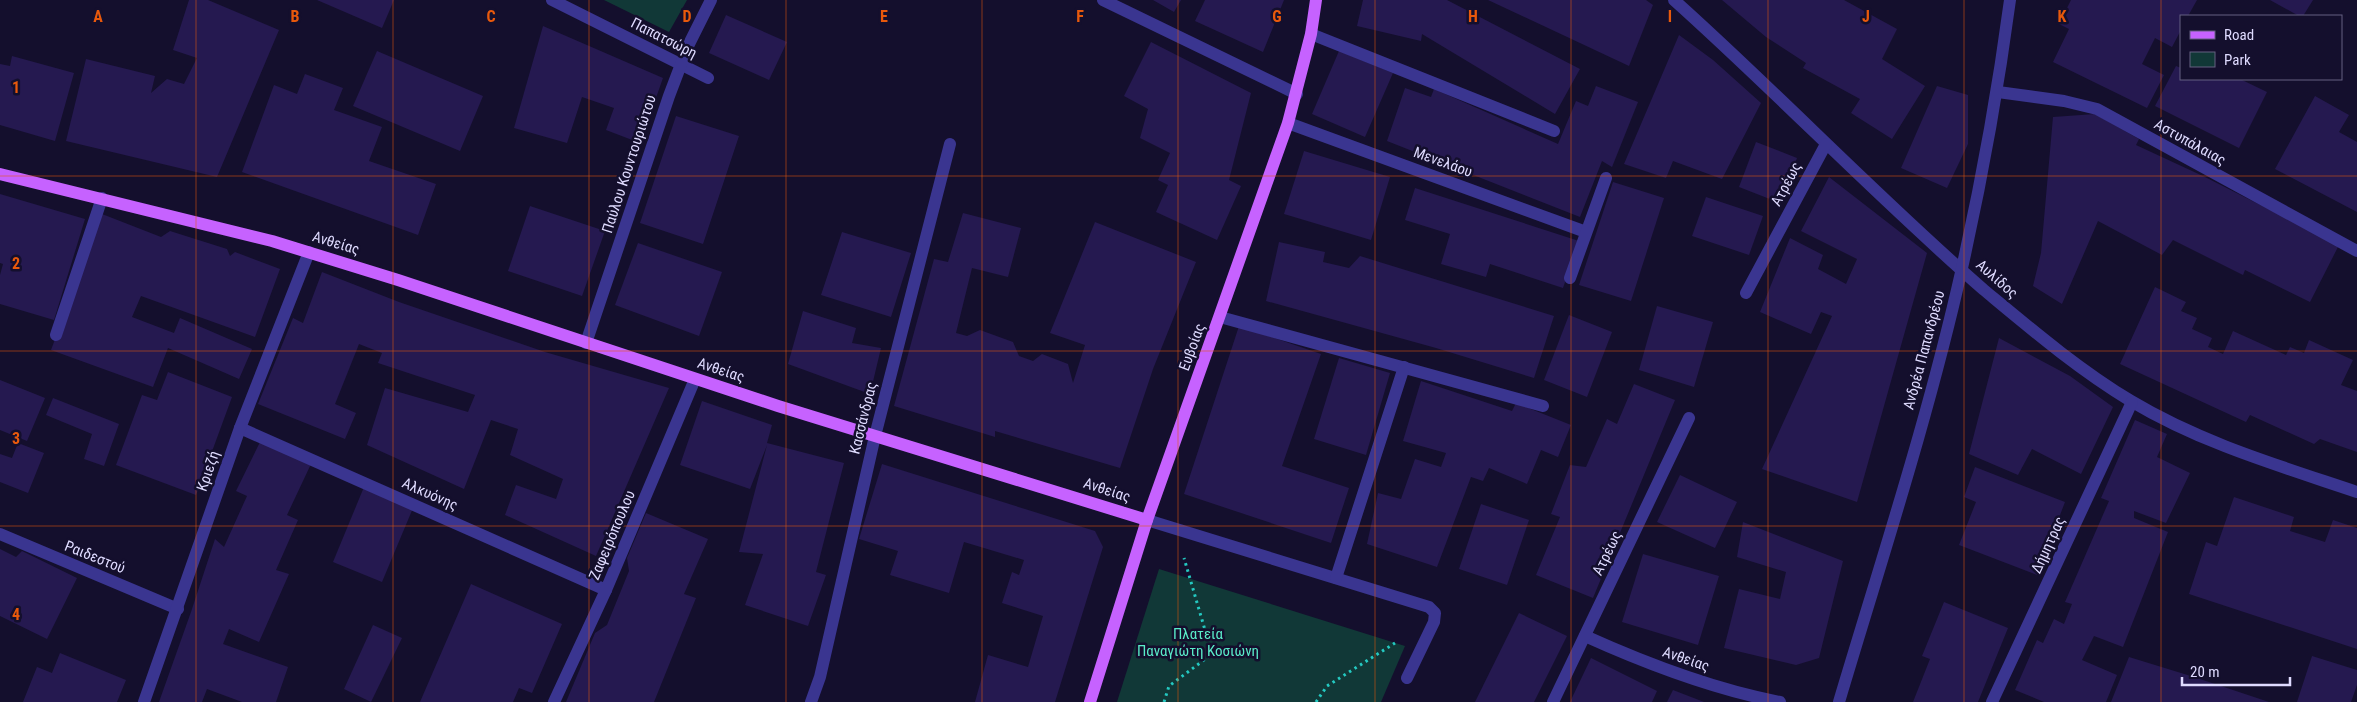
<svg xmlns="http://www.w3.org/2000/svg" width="2357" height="702" viewBox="0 0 2357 702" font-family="'Roboto Condensed',sans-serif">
  <rect width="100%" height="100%" fill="#140f2d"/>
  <g fill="#113837">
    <polygon points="604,0 687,0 669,32"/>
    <polygon points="1159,569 1405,646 1381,702 1117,702"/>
  </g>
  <g fill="#251950">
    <polygon points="189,0 208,0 279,30 217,177 66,141 86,59 155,76 151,93 167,79 184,84 197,58 173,50"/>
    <polygon points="317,0 394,0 382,28"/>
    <polygon points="1153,0 1181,0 1174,12"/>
    <polygon points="1205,0 1284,0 1263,52 1195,21"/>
    <polygon points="1363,0 1447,0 1580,69 1555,114 1422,34 1421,41 1357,26"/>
    <polygon points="1488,0 1646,0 1653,5 1629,66"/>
    <polygon points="1722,0 1844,0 1897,29 1882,59 1925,86 1892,139 1851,113 1860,99 1803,68 1806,63 1766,37"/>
    <polygon points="2071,0 2197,0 2188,16 2181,16 2181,30 2172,47 2155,38 2142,64 2164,75 2147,108 2053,62 2069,29 2059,24"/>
    <polygon points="2270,0 2313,0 2303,16 2299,16"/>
    <polygon points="726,15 787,42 769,80 709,53"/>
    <polygon points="543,26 663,78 640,143 606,130 614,108 582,97 567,143 514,128"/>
    <polygon points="1679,35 1713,60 1761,103 1722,179 1673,161 1666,178 1624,164"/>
    <polygon points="1151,42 1251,93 1229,180 1241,186 1217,240 1156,212 1168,185 1158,180 1170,153 1140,138 1148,109 1124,96"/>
    <polygon points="377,51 483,96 460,151 353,106"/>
    <polygon points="1339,51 1393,73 1365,137 1312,114"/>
    <polygon points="12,56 74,73 55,141 0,125 0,64 10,66"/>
    <polygon points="2176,66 2181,68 2181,79 2240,79 2267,92 2239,148 2155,106"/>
    <polygon points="305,74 343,88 334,110 382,127 369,161 436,184 418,235 242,172 274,85 297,94"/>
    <polygon points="1596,86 1638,102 1612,167 1602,161 1580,217 1387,141 1405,88 1431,97 1434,89 1558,144 1576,101 1588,106"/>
    <polygon points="1937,86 1968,95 1968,144 1947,188 1901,168"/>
    <polygon points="2315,96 2349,115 2339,132 2357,142 2357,212 2275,169"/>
    <polygon points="2095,114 2139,139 2136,145 2205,177 2339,245 2310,302 2245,270 2243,275 2173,240 2162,255 2098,221 2062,304 2033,286 2041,253 2053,117"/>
    <polygon points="676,116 739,136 703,244 640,223"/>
    <polygon points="1756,142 1797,158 1780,203 1739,187"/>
    <polygon points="1304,151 1390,177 1371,240 1284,214"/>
    <polygon points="1829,177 1927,253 1857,502 1762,469 1832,316 1821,312 1811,334 1760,312 1790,238 1823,255 1818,269 1846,284 1857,259 1801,231"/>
    <polygon points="1613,182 1664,198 1631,301 1579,285"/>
    <polygon points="1415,188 1579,241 1563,288 1490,264 1486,277 1441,264 1450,234 1405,220"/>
    <polygon points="0,194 85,219 54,320 0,304 0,275 3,264 0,263"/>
    <polygon points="1706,197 1763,216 1749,255 1692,236"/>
    <polygon points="530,206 605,231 582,296 508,271"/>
    <polygon points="963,213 1021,228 1008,277 972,268 956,333 967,336 980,330 1013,342 1019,356 1033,361 1042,354 1068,364 1073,383 1085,345 1050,333 1095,222 1196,262 1153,369 1120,468 995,431 995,437 894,406 934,259 948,262"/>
    <polygon points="102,214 161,237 170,231 227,249 230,256 235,252 280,269 255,337 141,296 132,317 174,333 180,318 252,349 239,379 168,348 153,387 51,350"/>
    <polygon points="842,232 911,253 891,317 821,295"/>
    <polygon points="1279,242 1325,252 1323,262 1349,268 1360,256 1554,316 1534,378 1436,348 1266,301"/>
    <polygon points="638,243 722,272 699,336 615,305"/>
    <polygon points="322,272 399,302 545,352 669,388 596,556 505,515 516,485 556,499 563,479 510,455 518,429 491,420 464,489 367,445 385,388 468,412 475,395 378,363 382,353 359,344 335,404 356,413 345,439 258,404 293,318 303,323"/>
    <polygon points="2155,287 2186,302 2181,311 2197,318 2192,329 2212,338 2208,347 2223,354 2233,331 2286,355 2290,347 2304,353 2309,340 2353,360 2341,385 2357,391 2357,452 2320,439 2314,444 2250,415 2246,422 2120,364"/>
    <polygon points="1657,306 1713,322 1694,387 1639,370"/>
    <polygon points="803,311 856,328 852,343 881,348 870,394 788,364"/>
    <polygon points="1569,315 1612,332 1587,397 1544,380"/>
    <polygon points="1239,326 1321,354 1282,466 1349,488 1331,543 1184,494"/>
    <polygon points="1999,338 2070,376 2113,407 2081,474 2032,449 2018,475 1969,454"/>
    <polygon points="1339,358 1390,373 1366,455 1314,439"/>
    <polygon points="168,372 232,397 196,495 116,465 142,395 157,400"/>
    <polygon points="0,380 45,398 27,441 0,430"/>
    <polygon points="1421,381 1512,411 1516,403 1571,425 1558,457 1541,450 1527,484 1489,468 1483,481 1471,477 1437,567 1367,544 1378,493 1401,499 1415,459 1441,467 1446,453 1403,441"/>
    <polygon points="1634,384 1675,400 1593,598 1536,575 1560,517 1551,514 1570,465 1586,467 1607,419 1617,424"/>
    <polygon points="53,398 119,424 104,466 84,459 92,434 46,415"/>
    <polygon points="702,401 772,425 767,443 844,463 816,572 826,575 808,626 745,605 763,554 739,552 767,445 750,489 680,465"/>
    <polygon points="2135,420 2167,434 2157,457 2190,473 2166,523 2134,511 2134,518 2168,532 2123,647 2094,636 2082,660 2117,675 2106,702 2044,702 2015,690 2037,640 2043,643 2054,619 2064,624 2072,604 2065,602 2109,501 2101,498"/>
    <polygon points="261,440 311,464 287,515 298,520 276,570 289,574 259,642 229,629 223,644 288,667 276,702 242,702 207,689 202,702 159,702 191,612 215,539 224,547 247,496 236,491"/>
    <polygon points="18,443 44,453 28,493 0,482 0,454 12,458"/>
    <polygon points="882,464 1095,531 1103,547 1055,702 975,702 988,655 1028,667 1043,616 1002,603 1012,572 1019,575 1024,560 964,542 949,593 890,575 898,551 859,539"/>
    <polygon points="1975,467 2065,502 2037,575 1959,545 1976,502 1964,497"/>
    <polygon points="1680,475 1737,502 1715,548 1657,522"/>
    <polygon points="364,487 413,508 382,582 333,562"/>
    <polygon points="2234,497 2294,517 2290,531 2325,542 2333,520 2357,528 2357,649 2189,594 2206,542 2217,546"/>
    <polygon points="1481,504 1529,520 1507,585 1459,569"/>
    <polygon points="646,513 708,539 684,594 696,598 654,702 566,702 595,633 607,625 629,571 627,558"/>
    <polygon points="1743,522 1843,561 1819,658 1796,665 1724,648 1739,589 1780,599 1786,572 1737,557"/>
    <polygon points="0,549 16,557 22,551 77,578 47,639 0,616"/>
    <polygon points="1643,554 1719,576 1698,645 1622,622"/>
    <polygon points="471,584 562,624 532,693 519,688 513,702 420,702"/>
    <polygon points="1944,602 2008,628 1978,702 1913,702 1930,659 1922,656"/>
    <polygon points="1519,613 1567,636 1534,702 1475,702"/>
    <polygon points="373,625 402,638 371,702 344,689"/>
    <polygon points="60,653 126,680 117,702 23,702 37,667 52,673"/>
    <polygon points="2312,656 2357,670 2357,685 2351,702 2297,702"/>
    <polygon points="2129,657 2194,677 2269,702 2111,702"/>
    <polygon points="1591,658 1657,691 1652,702 1570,702"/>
    <polygon points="1673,690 1704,702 1667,702"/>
  </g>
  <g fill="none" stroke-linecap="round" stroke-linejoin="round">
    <g stroke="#24c9c1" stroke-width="3" stroke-dasharray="2.5 4" stroke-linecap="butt">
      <polyline points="1164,702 1169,686 1212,654 1184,558"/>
      <polyline points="1316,702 1327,686 1395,643"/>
    </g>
    <g stroke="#3a3590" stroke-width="12">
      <polyline points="552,0 708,78"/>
      <polyline points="1103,0 1297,94"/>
      <path d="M1674 0C1780 95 1877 197 1984 290 2031 329 2078 369 2131 401 2201 443 2280 466 2357 492"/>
      <polyline points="1311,34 1554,131"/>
      <polyline points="1998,92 2064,101 2097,109 2357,251"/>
      <polyline points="1288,123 1586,232"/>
      <polyline points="1570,278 1606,178"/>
      <polyline points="1746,293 1826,144"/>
      <polyline points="1220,317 1543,406"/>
      <polyline points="56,335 102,198"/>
      <polyline points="586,343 669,96 688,46 711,0"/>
      <polyline points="240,428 606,590"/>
      <polyline points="1147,520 1429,607 1435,613 1434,622 1407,678"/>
      <polyline points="0,534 178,609"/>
      <polyline points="1336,578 1404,367"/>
      <path d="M1585 636C1647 664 1712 689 1780 702"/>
      <polyline points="144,702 240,428 309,252"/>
      <polyline points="554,702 606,590 695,379"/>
      <polyline points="811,702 820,677 875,436 950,144"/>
      <polyline points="1553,702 1689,418"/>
      <path d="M1839 702C1882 558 1929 415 1962 268 1982 179 1998 90 2010 0"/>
      <polyline points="1992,702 2132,402"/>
    </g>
    <g stroke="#c662ff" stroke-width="12">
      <polyline points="0,174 272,241 398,280 778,406 1147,520"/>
      <polyline points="1090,702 1147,520 1288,123 1311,34 1316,0"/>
    </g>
  </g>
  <path fill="none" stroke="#e8590c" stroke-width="1" stroke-opacity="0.55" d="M196 0V702M393 0V702M589 0V702M786 0V702M982 0V702M1178 0V702M1375 0V702M1571 0V702M1768 0V702M1964 0V702M2161 0V702M0 176H2357M0 351H2357M0 526H2357"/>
  <g text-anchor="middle" stroke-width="5" stroke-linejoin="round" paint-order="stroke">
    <g font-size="15" fill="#dfdbff" stroke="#140f2d">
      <text transform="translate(664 38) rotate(27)" y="5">Παπατσώρη</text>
      <text transform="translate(2190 142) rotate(29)" y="5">Αστυπάλαιας</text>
      <text transform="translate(1443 162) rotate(20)" y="5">Μενελάου</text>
      <text transform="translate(629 164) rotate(-72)" y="5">Παύλου Κουντουριώτου</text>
      <text transform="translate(1786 184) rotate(-62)" y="5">Ατρέως</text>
      <text transform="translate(336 243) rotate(17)" y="5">Ανθείας</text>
      <text transform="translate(1997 279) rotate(41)" y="5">Αυλίδος</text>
      <text transform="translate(1192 347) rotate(-70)" y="5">Ευβοίας</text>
      <text transform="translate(1924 350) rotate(-75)" y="5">Ανδρέα Παπανδρέου</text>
      <text transform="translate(721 370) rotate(18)" y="5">Ανθείας</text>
      <text transform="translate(863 418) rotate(-76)" y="5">Κασσάνδρας</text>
      <text transform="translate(208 471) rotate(-71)" y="5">Κριεζή</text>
      <text transform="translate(1107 490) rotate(18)" y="5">Ανθείας</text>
      <text transform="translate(430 494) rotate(24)" y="5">Αλκυόνης</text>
      <text transform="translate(612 535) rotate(-67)" y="5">Ζαφειρόπουλου</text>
      <text transform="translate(2048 545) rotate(-65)" y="5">Δήμητρας</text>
      <text transform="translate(1607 553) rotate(-64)" y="5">Ατρέως</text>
      <text transform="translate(95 557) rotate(22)" y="5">Ραιδεστού</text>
      <text transform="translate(1686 659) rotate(19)" y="5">Ανθείας</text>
    </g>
    <g font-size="15" fill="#5aecc9" stroke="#140f2d">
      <text x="1198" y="639">Πλατεία<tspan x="1198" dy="17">Παναγιώτη Κοσιώνη</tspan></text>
    </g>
  </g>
  <g font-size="16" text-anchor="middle" font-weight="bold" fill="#e8590c" stroke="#140f2d" stroke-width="5" stroke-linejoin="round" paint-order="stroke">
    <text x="98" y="22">A</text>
    <text x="295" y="22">B</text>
    <text x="491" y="22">C</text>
    <text x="687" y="22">D</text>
    <text x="884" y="22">E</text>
    <text x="1080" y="22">F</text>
    <text x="1277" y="22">G</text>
    <text x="1473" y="22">H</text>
    <text x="1670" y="22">I</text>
    <text x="1866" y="22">J</text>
    <text x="2062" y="22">K</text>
    <text x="16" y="93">1</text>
    <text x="16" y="269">2</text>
    <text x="16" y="444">3</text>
    <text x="16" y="620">4</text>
  </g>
  <rect x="2180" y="15" width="162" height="65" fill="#140f2d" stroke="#656181"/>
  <rect x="2190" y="31" width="25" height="8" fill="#c662ff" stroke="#656181"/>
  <text x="2224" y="40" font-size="15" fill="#dfdbff">Road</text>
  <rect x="2190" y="52" width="25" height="15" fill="#113837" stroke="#656181"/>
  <text x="2224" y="65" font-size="15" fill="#dfdbff">Park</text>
  <path d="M2182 677v8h108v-8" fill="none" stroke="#dfdbff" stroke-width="2.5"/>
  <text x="2190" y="677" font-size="15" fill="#dfdbff" stroke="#140f2d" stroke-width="4" paint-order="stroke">20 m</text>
</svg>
